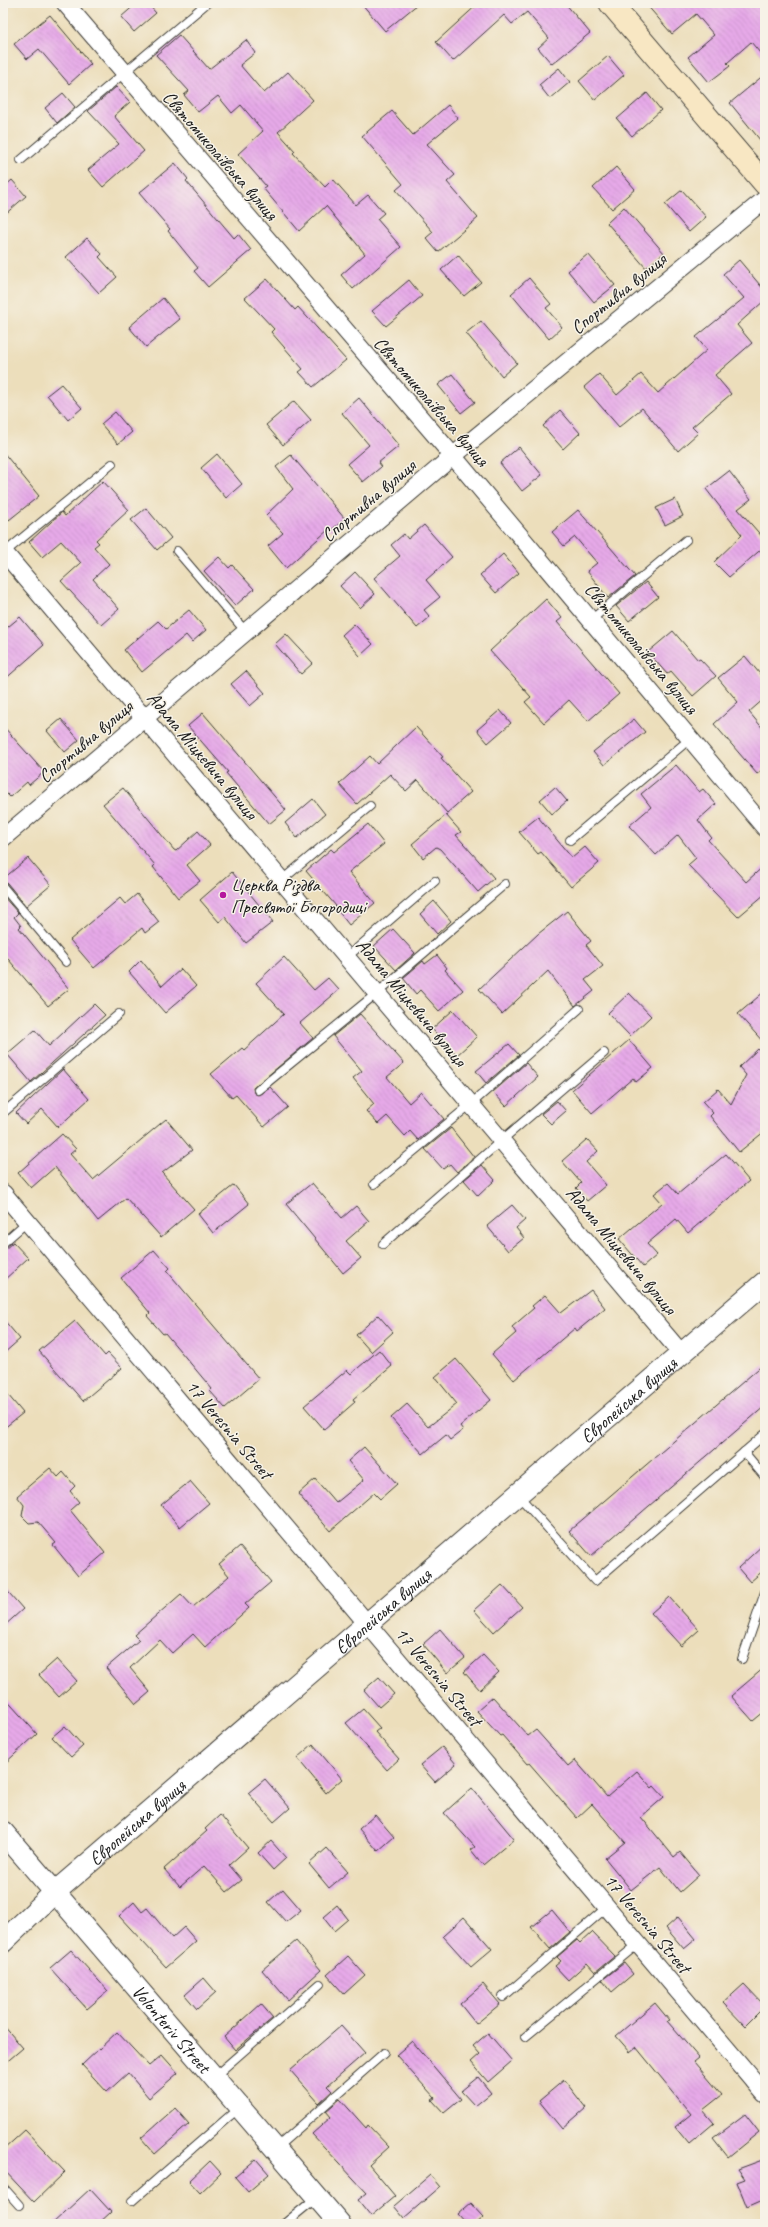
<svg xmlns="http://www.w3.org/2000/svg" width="768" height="2227" viewBox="0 0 768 2227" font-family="Caveat,sans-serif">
  <defs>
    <pattern id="building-back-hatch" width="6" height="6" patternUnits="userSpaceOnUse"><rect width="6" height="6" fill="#e6a9e8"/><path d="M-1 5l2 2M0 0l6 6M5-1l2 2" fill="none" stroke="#c591c6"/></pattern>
  </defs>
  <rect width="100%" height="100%" fill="#f7f3e8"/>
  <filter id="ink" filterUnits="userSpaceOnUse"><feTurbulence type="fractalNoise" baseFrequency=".025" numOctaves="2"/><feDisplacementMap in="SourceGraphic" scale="8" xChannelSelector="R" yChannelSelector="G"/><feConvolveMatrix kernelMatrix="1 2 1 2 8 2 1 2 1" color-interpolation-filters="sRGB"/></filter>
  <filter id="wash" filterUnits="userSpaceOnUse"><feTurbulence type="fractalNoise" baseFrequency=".012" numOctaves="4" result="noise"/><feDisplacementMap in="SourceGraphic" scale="16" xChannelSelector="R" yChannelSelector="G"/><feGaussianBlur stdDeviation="0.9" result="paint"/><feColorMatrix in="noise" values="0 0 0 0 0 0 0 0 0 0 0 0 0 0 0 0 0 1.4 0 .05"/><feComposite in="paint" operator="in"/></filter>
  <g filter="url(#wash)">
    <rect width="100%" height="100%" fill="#ecdebb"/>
    <g id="blocks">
      <g fill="url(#building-back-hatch)">
        <polygon points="137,3 147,3 156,13 134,32 121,17"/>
        <polygon points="361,3 419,3 385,31"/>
        <polygon points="479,3 565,3 590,33 552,64 538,48 549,38 527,12 512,24 504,15 453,61 436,42"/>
        <polygon points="645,3 765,3 765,59 751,42 727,63 730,66 709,82 688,57 714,35 696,14 672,34"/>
        <polygon points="50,15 91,64 69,84 39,49 27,59 14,44"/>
        <polygon points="179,35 209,69 246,40 255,53 240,65 264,93 288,72 313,100 278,132 295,151 293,153 325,187 333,179 356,205 368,195 384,213 377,219 401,247 353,289 341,275 365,254 326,206 299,231 289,219 263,188 266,186 238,154 263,131 241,105 232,113 218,96 198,112 184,95 189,91 156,55"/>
        <polygon points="608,56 624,75 595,100 579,81"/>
        <polygon points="559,68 570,82 550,99 539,85"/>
        <polygon points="765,74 765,146 730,103"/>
        <polygon points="116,87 130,102 114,116 144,151 103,187 88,170 119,144 88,111"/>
        <polygon points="63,93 75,107 57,123 45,108"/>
        <polygon points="647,93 661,110 632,136 617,119"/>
        <polygon points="448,105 458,118 427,144 455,175 447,182 478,218 438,252 426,238 433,232 396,190 403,184 362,136 392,111 413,135"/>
        <polygon points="175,163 188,179 186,181 234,238 238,234 251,250 208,287 194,271 198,268 168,231 170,229 139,193"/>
        <polygon points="616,167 635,189 612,209 593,188"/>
        <polygon points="12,180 26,196 3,216 3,188"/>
        <polygon points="682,190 706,217 689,232 665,204"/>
        <polygon points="624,207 664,253 646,268 607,223"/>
        <polygon points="87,238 102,254 99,257 117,277 99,293 66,257"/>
        <polygon points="588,254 615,285 594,302 568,271"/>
        <polygon points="458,255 481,282 464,296 441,270"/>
        <polygon points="739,260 765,291 765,300 737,325 752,343 715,375 731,394 692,427 698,433 678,451 642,408 619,427 584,387 599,374 617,395 641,374 658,393 707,350 696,337 744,298 723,274"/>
        <polygon points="529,278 551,304 546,308 562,327 549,339 511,294"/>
        <polygon points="267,279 295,310 298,307 346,360 313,387 299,372 303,369 271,332 274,329 245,298"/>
        <polygon points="409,280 422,296 386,326 372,311"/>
        <polygon points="163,298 180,319 146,347 129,327"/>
        <polygon points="481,321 517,363 502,376 466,333"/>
        <polygon points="452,374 475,402 461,413 438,385"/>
        <polygon points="61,384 82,408 68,420 47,395"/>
        <polygon points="359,398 399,446 378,463 381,467 363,482 347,464 369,445 342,413"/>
        <polygon points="294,401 311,420 283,445 266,425"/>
        <polygon points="560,410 580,433 563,449 543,426"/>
        <polygon points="115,412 132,432 118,444 101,424"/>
        <polygon points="519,447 542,475 522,491 500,463"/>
        <polygon points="3,452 39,496 9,520 3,512"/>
        <polygon points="217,454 242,484 226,498 201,468"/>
        <polygon points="291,455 345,519 330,531 329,529 286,568 268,546 283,533 266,515 293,489 276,467"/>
        <polygon points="729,471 751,499 738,509 765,540 765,546 729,577 714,562 742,535 706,489"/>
        <polygon points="103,481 129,510 96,540 99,543 94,547 109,564 93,579 119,609 101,625 61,581 81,563 61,541 42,557 29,542 62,512 65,516"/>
        <polygon points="675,499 683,516 665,525 656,508"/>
        <polygon points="146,508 171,538 157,550 131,520"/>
        <polygon points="578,510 635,576 608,598 587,571 597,563 575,537 564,546 552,532"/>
        <polygon points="424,525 452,557 426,580 440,597 424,610 430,617 417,628 374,578 400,556 391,545 404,534 408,539"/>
        <polygon points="503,554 519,573 496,593 480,575"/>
        <polygon points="219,557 229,568 232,565 254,589 235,606 204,571"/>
        <polygon points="355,572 375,594 360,608 340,586"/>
        <polygon points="646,582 658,597 629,621 616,606"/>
        <polygon points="546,599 562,618 557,622 619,694 588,721 569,700 544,723 525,702 531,697 490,651"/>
        <polygon points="189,610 206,630 192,642 186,635 142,672 124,650 158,621 166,629"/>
        <polygon points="20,617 44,645 3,681 3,631"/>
        <polygon points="354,624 373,644 360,656 342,635"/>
        <polygon points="673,631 698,660 700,659 716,676 693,696 671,671 667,674 648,652"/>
        <polygon points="286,634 313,663 301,674 275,644"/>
        <polygon points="745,656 765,680 765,698 749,712 765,731 765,768 757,774 714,724 738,702 718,678"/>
        <polygon points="246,671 265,693 250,706 231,684"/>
        <polygon points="500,710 511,723 488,743 477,730"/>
        <polygon points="203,713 286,810 269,824 226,773 228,772 188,726"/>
        <polygon points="61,719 79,740 65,752 47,731"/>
        <polygon points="634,719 645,732 604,765 593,752"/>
        <polygon points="3,726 44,772 29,785 27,782 10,797 3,790"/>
        <polygon points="416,727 443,757 441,758 471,792 447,813 418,780 406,791 390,774 357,804 339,784 370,756 377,764"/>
        <polygon points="676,765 699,792 703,789 716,804 698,820 711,837 708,840 746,882 765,865 765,894 738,917 688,865 696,858 678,835 656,855 629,826 651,807 641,794"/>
        <polygon points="555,787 567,801 552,814 540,800"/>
        <polygon points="123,788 174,850 176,851 198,831 210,845 187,865 200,881 178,898 153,867 155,865 103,804"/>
        <polygon points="313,799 325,814 297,838 285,823"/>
        <polygon points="446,815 461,832 456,835 494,878 478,892 440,849 436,847 423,858 412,844"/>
        <polygon points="538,817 572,858 585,847 599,863 571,887 541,852 538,854 519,832"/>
        <polygon points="368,824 384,844 349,872 375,903 349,925 335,907 336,906 306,871 331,849 334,852"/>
        <polygon points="28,858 51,885 26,906 7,883 3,882 3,879"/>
        <polygon points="232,872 273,922 246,943 225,917 219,922 200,900"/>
        <polygon points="137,894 159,922 145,933 142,928 94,968 70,940 120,898 125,904"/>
        <polygon points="3,896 18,913 14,917 21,926 19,928 69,989 48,1006 3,953"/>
        <polygon points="434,901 451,921 437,934 420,914"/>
        <polygon points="567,911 591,941 586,945 603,966 585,980 594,991 575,1006 548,971 502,1014 479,989 538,934"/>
        <polygon points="393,929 415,953 396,970 374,946"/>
        <polygon points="437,955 447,968 445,970 463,990 439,1011 420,990 416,994 403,978 423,961 425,964"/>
        <polygon points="284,957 314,990 328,978 339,990 300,1023 313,1038 253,1088 254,1093 258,1095 270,1087 288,1107 264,1127 236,1095 232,1098 211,1074 242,1048 244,1050 284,1014 256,983"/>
        <polygon points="141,960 162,986 181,969 196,986 165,1013 129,972"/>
        <polygon points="765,991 765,1044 738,1014"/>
        <polygon points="629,993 651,1016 630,1036 608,1013"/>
        <polygon points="94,1004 105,1015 31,1082 7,1054 35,1030 49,1046"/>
        <polygon points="453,1010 477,1037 457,1055 432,1029"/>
        <polygon points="360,1014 404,1063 387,1077 409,1103 421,1092 444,1119 418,1140 410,1131 405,1136 387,1116 378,1124 366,1111 374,1104 353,1078 362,1071 333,1036"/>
        <polygon points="629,1040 653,1068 636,1082 633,1078 592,1113 572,1090"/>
        <polygon points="509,1044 519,1055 486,1083 476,1071"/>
        <polygon points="758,1049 765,1056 765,1131 739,1152 710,1116 713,1113 703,1102 718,1089 731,1104 746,1075 739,1067"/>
        <polygon points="526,1063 538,1077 506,1106 493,1092"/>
        <polygon points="63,1069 89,1099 58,1127 42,1109 26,1124 16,1113"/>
        <polygon points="557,1101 566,1111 551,1124 541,1114"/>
        <polygon points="166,1119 192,1150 162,1173 194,1209 161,1237 126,1198 98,1221 55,1167 31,1188 18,1173 62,1134 76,1149 70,1154 93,1180"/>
        <polygon points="451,1128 474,1157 457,1172 450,1164 443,1169 425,1149"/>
        <polygon points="587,1139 598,1151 586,1162 606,1185 587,1201 576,1188 581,1183 562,1161"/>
        <polygon points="726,1154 749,1181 688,1233 676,1219 647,1244 657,1255 643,1267 619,1239 662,1203 654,1194 668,1183 678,1194"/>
        <polygon points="482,1165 495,1180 478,1196 464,1180"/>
        <polygon points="312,1183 342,1218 356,1206 369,1221 346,1241 361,1258 343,1273 286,1204"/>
        <polygon points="234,1185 249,1204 213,1233 198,1214"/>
        <polygon points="512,1205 525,1220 516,1228 524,1238 508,1251 487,1226"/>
        <polygon points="13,1242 28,1258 3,1281 3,1251"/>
        <polygon points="154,1250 170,1268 167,1271 259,1379 225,1408 210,1391 212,1389 165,1333 163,1334 147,1316 150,1313 121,1278"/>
        <polygon points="591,1290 605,1308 577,1331 575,1328 514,1380 492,1354 516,1333 512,1327 534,1308 532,1306 545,1295 561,1313"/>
        <polygon points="378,1315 393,1332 371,1352 356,1335"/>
        <polygon points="3,1319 20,1339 3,1354"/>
        <polygon points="75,1321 105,1356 108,1353 122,1368 83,1401 39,1351"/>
        <polygon points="379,1350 392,1366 353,1399 355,1402 324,1429 304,1406 347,1370 351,1374"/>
        <polygon points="456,1359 491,1400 460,1426 463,1430 450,1440 446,1435 423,1454 391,1418 407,1404 428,1427 457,1404 435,1377"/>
        <polygon points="765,1363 765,1406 591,1556 569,1531"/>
        <polygon points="3,1389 23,1413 3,1429"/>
        <polygon points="364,1447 397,1484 380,1499 374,1493 330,1531 298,1494 315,1479 336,1503 364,1480 348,1461"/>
        <polygon points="50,1468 58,1477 63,1472 75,1486 70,1491 79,1502 70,1510 105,1553 78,1576 53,1545 56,1543 38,1522 29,1523 22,1516 24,1505 17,1496"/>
        <polygon points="190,1481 209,1503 180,1527 161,1505"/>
        <polygon points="765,1543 765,1569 750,1582 738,1568"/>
        <polygon points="240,1546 271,1582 245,1604 249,1608 205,1647 193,1634 172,1653 160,1640 130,1668 150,1692 136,1704 106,1668 139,1640 134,1635 181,1594 193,1607 229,1576 219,1564"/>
        <polygon points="502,1585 522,1607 494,1632 474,1610"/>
        <polygon points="3,1586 23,1609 3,1627"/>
        <polygon points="669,1597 699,1630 681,1646 651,1613"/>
        <polygon points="440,1629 465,1658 447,1673 423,1644"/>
        <polygon points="483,1655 499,1672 480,1690 464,1672"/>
        <polygon points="57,1659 77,1681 59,1697 39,1675"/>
        <polygon points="765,1667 765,1711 753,1721 731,1696"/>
        <polygon points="379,1677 394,1694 379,1707 364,1690"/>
        <polygon points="3,1696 37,1734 3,1765"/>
        <polygon points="493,1697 528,1736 536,1730 568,1766 575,1760 607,1797 637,1771 652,1788 654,1786 664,1797 641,1817 674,1857 680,1852 699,1875 680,1892 660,1867 631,1890 605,1858 625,1842 592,1804 577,1818 529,1763 527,1764 502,1735 500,1736 477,1711"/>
        <polygon points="363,1709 380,1728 375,1732 399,1759 387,1770 346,1723"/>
        <polygon points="65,1726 83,1746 71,1757 52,1737"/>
        <polygon points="313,1744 342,1779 326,1793 297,1758"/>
        <polygon points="442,1747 456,1764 435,1782 420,1765"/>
        <polygon points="265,1779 290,1808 274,1822 248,1793"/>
        <polygon points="472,1788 514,1839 483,1865 471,1850 475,1847 444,1813"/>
        <polygon points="220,1815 248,1848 229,1865 242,1880 227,1892 204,1866 180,1887 164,1869 207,1831 205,1829"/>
        <polygon points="375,1815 394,1837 378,1851 359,1829"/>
        <polygon points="271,1841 286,1858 273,1870 258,1853"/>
        <polygon points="327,1848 348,1872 329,1888 309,1864"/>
        <polygon points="283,1889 301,1910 286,1922 268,1902"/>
        <polygon points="134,1902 142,1912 147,1908 172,1938 184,1927 196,1941 166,1967 119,1916"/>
        <polygon points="337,1905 348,1919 334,1931 323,1917"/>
        <polygon points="552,1910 570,1932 550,1949 531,1927"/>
        <polygon points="464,1917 492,1949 471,1967 443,1936"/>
        <polygon points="678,1917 696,1939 684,1949 666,1928"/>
        <polygon points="592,1932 615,1956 595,1972 587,1963 568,1980 555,1966 561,1961 557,1957 577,1940 580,1943"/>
        <polygon points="296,1941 321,1970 288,2000 262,1970"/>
        <polygon points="71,1950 108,1991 87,2009 50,1968"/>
        <polygon points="348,1956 365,1975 344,1994 327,1975"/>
        <polygon points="624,1963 633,1974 612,1992 602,1980"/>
        <polygon points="204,1978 216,1992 197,2009 185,1995"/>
        <polygon points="483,1984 500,2004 476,2024 460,2004"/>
        <polygon points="744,1984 765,2006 745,2026 723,2003"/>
        <polygon points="655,2003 669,2020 667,2021 699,2058 694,2062 722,2095 703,2110 714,2123 689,2144 675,2127 691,2114 636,2047 630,2052 616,2036"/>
        <polygon points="261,2004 273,2018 235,2050 224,2037"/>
        <polygon points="3,2025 23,2048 3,2065"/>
        <polygon points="341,2026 365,2053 327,2086 332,2091 319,2103 290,2070"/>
        <polygon points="117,2032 149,2066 162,2055 178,2073 149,2098 128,2073 107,2092 82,2065"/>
        <polygon points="488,2033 512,2061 488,2082 471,2062 480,2054 473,2046"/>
        <polygon points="412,2041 461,2099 444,2113 432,2100 435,2098 396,2055"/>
        <polygon points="478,2077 491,2093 475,2106 461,2091"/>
        <polygon points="564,2080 586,2108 562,2129 539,2101"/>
        <polygon points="340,2099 366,2128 368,2125 389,2147 369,2165 395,2196 371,2216 358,2200 367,2193 312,2134 331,2117 326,2111"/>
        <polygon points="175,2108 189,2124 155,2154 141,2138"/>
        <polygon points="745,2114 759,2132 728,2157 713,2138"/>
        <polygon points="25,2130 65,2172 34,2202 3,2169 3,2150"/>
        <polygon points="256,2159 269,2174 248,2192 235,2177"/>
        <polygon points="765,2159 765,2199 747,2207 737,2182 745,2179 738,2169"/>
        <polygon points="210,2161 221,2173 200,2193 189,2181"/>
        <polygon points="430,2175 440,2187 404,2218 394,2206"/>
        <polygon points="90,2189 111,2212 98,2224 52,2224"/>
        <polygon points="471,2203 484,2217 476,2224 467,2224 458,2214"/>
      </g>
    </g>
  </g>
  <g filter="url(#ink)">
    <use href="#blocks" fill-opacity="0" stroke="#3b3934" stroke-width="1"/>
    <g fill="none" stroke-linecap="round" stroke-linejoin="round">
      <defs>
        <g id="service">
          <polyline points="21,160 207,3"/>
          <polyline points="177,551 246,632"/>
          <polyline points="4,553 112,464"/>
          <polyline points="591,620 686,540"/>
          <polyline points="570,840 691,738"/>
          <polyline points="282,880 370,806"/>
          <polyline points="3,887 66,962"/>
          <polyline points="347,957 435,881"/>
          <polyline points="258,1090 377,993 505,884"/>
          <polyline points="3,1113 119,1014"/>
          <polyline points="374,1184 471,1104 579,1009"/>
          <polyline points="3,1243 27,1222"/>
          <polyline points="383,1244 502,1140 604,1053"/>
          <polyline points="744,1452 765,1477"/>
          <polyline points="518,1495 595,1581 765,1434"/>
          <polyline points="742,1659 765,1592"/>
          <polyline points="503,1997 607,1907"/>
          <polyline points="525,2037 638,1944"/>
          <polyline points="215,2076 320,1984"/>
          <polyline points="276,2148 384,2053"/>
          <polyline points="3,2187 19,2205"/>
          <polyline points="132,2201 240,2107"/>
          <polyline points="284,2224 316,2198"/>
        </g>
        <g id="minor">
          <polyline points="65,3 453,456 765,828"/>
          <polyline points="3,551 681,1353"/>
          <polyline points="3,838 453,456 765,199"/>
          <polyline points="3,1193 765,2094"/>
        </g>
        <g id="tertiary">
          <path id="s1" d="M3 1832 340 2224"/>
          <path id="s2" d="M3 1942 55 1892 765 1282"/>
        </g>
        <polyline id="secondary" points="610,3 765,184"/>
      </defs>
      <use href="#service" stroke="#3b3934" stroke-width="10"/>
      <use href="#minor" stroke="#3b3934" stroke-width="19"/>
      <use href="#tertiary" stroke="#3b3934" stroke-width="23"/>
      <use href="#secondary" stroke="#3b3934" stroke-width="24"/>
      <use href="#service" stroke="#fff" stroke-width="8"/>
      <use href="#minor" stroke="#fff" stroke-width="17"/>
      <use href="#tertiary" stroke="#fff" stroke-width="21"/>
      <use href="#secondary" stroke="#f8e7c3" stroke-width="22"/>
    </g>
  </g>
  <circle fill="#b5179e" stroke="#f7f3e8" stroke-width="1.5" cx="223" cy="895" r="4"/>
  <g text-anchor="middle" stroke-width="3" stroke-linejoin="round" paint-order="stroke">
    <g font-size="19" fill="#1c1c1c" stroke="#f7f3e8">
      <text transform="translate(221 155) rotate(49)" y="7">Святомиколаївська вулиця</text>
      <text transform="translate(618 293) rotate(-39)" y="7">Спортивна вулиця</text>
      <text transform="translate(432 401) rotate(49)" y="7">Святомиколаївська вулиця</text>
      <text transform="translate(368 500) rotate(-40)" y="7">Спортивна вулиця</text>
      <text transform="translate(642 648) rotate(50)" y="7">Святомиколаївська вулиця</text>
      <text transform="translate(85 741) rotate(-40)" y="7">Спортивна вулиця</text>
      <text transform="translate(203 755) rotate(50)" y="7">Адама Міцкевича вулиця</text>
      <text transform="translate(412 1002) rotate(50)" y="7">Адама Міцкевича вулиця</text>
      <text transform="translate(622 1250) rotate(50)" y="7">Адама Міцкевича вулиця</text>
      <text dy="7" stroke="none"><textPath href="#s2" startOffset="828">Європейська вулиця</textPath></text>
      <text transform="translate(230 1429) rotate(50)" y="7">17 Veresnia Street</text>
      <text dy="7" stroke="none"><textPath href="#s2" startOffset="504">Європейська вулиця</textPath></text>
      <text transform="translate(439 1676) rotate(50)" y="7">17 Veresnia Street</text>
      <text dy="7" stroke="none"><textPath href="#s2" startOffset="180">Європейська вулиця</textPath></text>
      <text transform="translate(648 1923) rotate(50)" y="7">17 Veresnia Street</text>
      <text dy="7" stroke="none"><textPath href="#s1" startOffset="259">Volonteriv Street</textPath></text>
    </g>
    <g font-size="19" fill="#1c1c1c" stroke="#f7f3e8" text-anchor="start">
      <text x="231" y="891">Церква Різдва<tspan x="231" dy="22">Пресвятої Богородиці</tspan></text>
    </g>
  </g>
  <rect width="768" height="2227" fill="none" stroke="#f7f3e8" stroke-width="16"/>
</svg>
